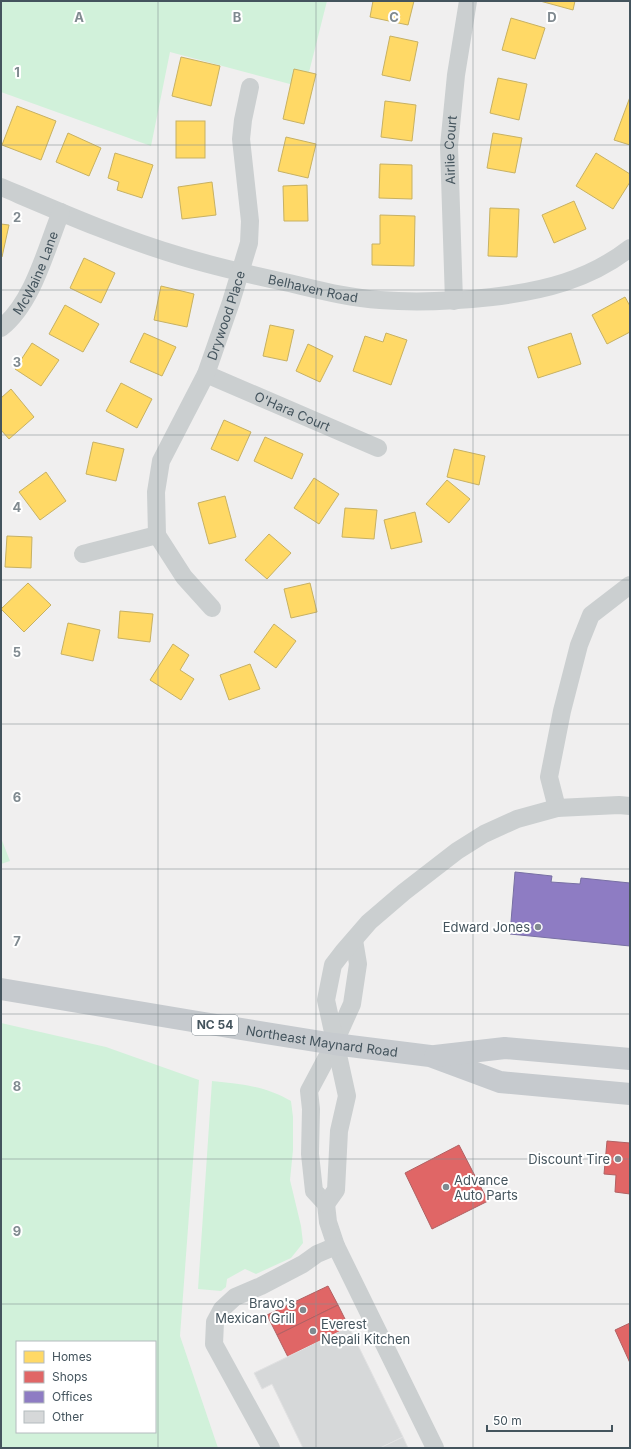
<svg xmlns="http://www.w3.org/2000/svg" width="631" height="1449" viewBox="0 0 631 1449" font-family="Inter,sans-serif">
  <rect width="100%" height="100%" fill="#f0efef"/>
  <g fill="#d1f1da" fill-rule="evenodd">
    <polygon points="1,1 327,1 305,88 170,52 151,146 1,92"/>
    <polygon points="1,838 10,861 1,864"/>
    <path d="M1 1023 106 1047 199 1080 180 1336 218 1448H1ZM17 1342H155V1432H17Z"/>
    <path d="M212 1081C241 1084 265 1086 291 1101L293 1117V1150L290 1180 301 1226 303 1243 291 1258 256 1274 245 1269 227 1279 226 1287 221 1291 198 1289Z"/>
  </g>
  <g fill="#ffd966" stroke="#c7b163">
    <polygon points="373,1 414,1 408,25 370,17"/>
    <polygon points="540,1 575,1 573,10"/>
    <polygon points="511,18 545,28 535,59 502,50"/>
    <polygon points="390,36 418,42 410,81 382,75"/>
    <polygon points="181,57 220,66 211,106 172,96"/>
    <polygon points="294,69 316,74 304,124 283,119"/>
    <polygon points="498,78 527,84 519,120 490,113"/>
    <polygon points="630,97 630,145 614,140"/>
    <polygon points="385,101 416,105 412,141 381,137"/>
    <polygon points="17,106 56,121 41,160 2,145"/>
    <rect x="176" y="121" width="29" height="37"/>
    <polygon points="68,133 101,148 89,176 56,162"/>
    <polygon points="493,133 522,138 515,173 487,168"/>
    <polygon points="286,137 316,144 308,178 278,171"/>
    <polygon points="115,153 153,165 142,198 117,190 119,182 108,178"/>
    <polygon points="596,153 630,174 630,182 613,209 576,186"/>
    <polygon points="380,164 412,165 412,199 379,198"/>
    <polygon points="212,182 216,215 182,219 178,187"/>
    <polygon points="307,185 308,221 284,221 283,186"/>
    <polygon points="574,201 586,229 554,243 542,215"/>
    <polygon points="490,208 519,209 517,257 488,256"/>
    <polygon points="380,215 415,216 414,266 372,265 372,244 380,244"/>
    <polygon points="1,224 9,225 2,257 1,256"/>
    <polygon points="84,258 115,273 101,303 70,288"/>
    <polygon points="161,286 194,294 187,327 154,320"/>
    <polygon points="625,297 630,306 630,332 607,344 592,315"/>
    <polygon points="65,305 99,324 83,352 49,334"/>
    <polygon points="270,325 294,330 287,361 263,356"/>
    <polygon points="144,333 176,347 162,376 130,362"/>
    <polygon points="386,333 407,340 391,385 353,371 365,336 383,342"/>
    <polygon points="571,333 581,364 538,378 528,347"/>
    <polygon points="32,343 59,360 41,386 15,369"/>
    <polygon points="308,344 333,356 320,382 296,371"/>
    <polygon points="121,383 152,399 137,428 106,411"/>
    <polygon points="11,389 34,417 9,439 1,430 1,398"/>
    <polygon points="224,420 251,432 238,461 211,449"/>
    <polygon points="265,437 303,454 292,479 254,461"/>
    <polygon points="93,442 124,449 116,481 86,474"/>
    <polygon points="454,449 485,456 479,485 447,477"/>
    <polygon points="46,472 66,501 40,520 19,492"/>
    <polygon points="314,478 339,494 319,524 294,508"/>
    <polygon points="447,480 470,499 449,523 426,504"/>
    <polygon points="225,496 236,537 209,544 198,503"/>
    <polygon points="345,508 377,510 374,539 342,537"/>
    <polygon points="415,512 422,542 391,549 384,520"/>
    <polygon points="269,534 291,553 267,579 245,560"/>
    <polygon points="7,536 32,537 31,568 5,567"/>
    <polygon points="28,583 51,605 24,632 1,609"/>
    <polygon points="310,583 317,612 291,618 284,589"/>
    <polygon points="120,611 153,614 150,642 118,638"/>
    <polygon points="68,623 100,630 93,661 61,654"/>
    <polygon points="274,624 296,641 276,668 254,652"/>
    <polygon points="173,644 189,655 180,670 194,679 181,700 150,680"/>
    <polygon points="250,664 260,689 229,700 220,675"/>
  </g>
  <g fill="#e06666" stroke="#b16163">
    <polygon points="607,1141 630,1143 630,1194 615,1192 616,1175 604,1174"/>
    <polygon points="459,1145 488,1201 432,1229 405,1173"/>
    <polygon points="328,1286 338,1305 277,1335 267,1315"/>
    <polygon points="338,1305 349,1327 288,1357 277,1335"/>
    <polygon points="630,1323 630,1363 615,1330"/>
  </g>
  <polygon fill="#8e7cc3" stroke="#7870a4" points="515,872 552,876 551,882 580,884 581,878 630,883 630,946 510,934"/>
  <g fill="#d6d8d9" stroke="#e1e1e2">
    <polygon points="349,1327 403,1437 380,1448 303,1448 272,1384 262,1389 254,1373"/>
    <polygon points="403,1437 408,1448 380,1448"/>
  </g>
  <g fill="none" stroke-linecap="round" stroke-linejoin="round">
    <g stroke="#cbcfd0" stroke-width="18">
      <path id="s1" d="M1 187C60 212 119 238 180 256 216 267 252 275 289 283 319 290 349 298 380 300 418 303 455 301 492 297 543 291 589 280 630 248"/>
      <path id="s2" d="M454 301 449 146 456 75 468 1"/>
      <path id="s3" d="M1 328C33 303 46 249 61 212"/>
      <path id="s4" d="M206 374 378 448"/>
      <polyline points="83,554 157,535"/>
      <path id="s5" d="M212 608 184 577 157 535 156 492 161 461 206 374 231 302 249 243 250 221 241 139 243 120 250 87"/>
      <polyline points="557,808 549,777 562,711 579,645 591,615 630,585"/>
      <polyline points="354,940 358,964 352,1004 334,1044 309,1091 311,1109 310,1154 314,1191 326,1204 328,1222 336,1246 435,1448"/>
      <polyline points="326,1204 336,1190 339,1131 347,1096 326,1000 333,965 343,952 369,922 404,892 457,851 484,834 517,819 557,808 619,805 630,806"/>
      <polyline points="271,1448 214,1344 215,1322 222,1309 235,1297 261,1286 303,1264 317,1254 336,1246"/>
    </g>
    <g stroke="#c6cace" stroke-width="22">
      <path id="s6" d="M1 989 204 1023 334 1044 430 1056 500 1082 630 1094"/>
      <polyline points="435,1056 505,1048 630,1059"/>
    </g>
  </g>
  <path fill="none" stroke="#808a90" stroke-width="1" stroke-opacity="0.55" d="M158 1V1448M316 1V1448M473 1V1448M1 145H630M1 290H630M1 435H630M1 580H630M1 724H630M1 869H630M1 1014H630M1 1159H630M1 1304H630"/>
  <g fill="#808a90" stroke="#fff" stroke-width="1.5">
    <circle cx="538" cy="927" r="4"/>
    <circle cx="618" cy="1159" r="4"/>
    <circle cx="446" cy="1187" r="4"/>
    <circle cx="303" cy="1310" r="4"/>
    <circle cx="313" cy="1331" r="4"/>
  </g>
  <g text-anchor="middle" stroke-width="4" stroke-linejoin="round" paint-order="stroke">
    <rect fill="#fff" stroke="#7c878e" stroke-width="1" x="192" y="1015" width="46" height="20" rx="3"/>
    <g font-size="12" font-weight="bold" fill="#44545d">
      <text x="215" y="1029">NC 54</text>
    </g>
    <g font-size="13" fill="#44545d" stroke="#fff">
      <text dy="5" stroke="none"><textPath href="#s2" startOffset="151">Airlie Court</textPath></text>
      <text dy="5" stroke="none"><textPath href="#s3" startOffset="66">McWaine Lane</textPath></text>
      <text dy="5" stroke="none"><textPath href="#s1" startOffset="329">Belhaven Road</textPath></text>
      <text dy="5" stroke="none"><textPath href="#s5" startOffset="326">Drywood Place</textPath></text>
      <text dy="5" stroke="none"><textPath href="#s4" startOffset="94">O'Hara Court</textPath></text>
      <text dy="5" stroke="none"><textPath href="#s6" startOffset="325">Northeast Maynard Road</textPath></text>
    </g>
    <g font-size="13" fill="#44545d" stroke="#fff" text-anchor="end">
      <text x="530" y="932">Edward Jones</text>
      <text x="610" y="1164">Discount Tire</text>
      <text x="454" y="1185" text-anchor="start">Advance<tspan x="454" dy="15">Auto Parts</tspan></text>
      <text x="295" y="1308">Bravo's<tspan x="295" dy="15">Mexican Grill</tspan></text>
      <text x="321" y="1329" text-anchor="start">Everest<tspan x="321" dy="15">Nepali Kitchen</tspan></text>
    </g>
  </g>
  <g font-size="13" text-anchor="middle" font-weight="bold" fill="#808a90" stroke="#fff" stroke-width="4" stroke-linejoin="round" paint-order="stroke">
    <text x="79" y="22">A</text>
    <text x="237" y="22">B</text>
    <text x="394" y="22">C</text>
    <text x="552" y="22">D</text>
    <text x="17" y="77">1</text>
    <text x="17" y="222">2</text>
    <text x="17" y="367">3</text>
    <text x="17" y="512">4</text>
    <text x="17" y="657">5</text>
    <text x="17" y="802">6</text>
    <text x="17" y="946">7</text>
    <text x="17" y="1091">8</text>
    <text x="17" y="1236">9</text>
  </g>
  <rect width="631" height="1449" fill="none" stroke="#44545d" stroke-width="4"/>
  <rect x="16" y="1341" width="140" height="92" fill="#ffffff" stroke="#b4bbbe"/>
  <rect x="24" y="1351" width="20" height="12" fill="#ffd966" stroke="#b4bbbe"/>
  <text x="52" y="1361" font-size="12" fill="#44545d">Homes</text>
  <rect x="24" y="1371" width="20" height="12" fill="#e06666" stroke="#b4bbbe"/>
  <text x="52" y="1381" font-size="12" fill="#44545d">Shops</text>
  <rect x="24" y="1391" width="20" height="12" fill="#8e7cc3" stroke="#b4bbbe"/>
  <text x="52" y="1401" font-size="12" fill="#44545d">Offices</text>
  <rect x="24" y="1411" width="20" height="12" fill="#d6d8d9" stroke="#b4bbbe"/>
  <text x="52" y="1421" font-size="12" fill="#44545d">Other</text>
  <path d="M487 1425v6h125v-6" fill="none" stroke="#44545d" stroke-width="2"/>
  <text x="493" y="1425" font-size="12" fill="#44545d" stroke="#ffffff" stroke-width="3" paint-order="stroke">50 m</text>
</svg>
